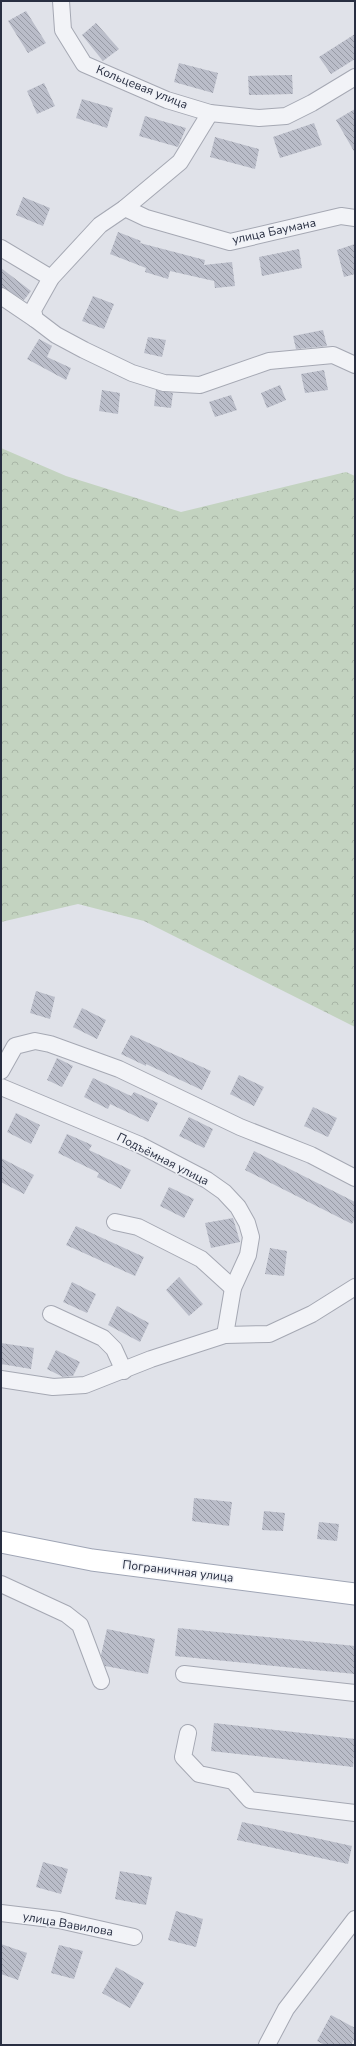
<svg xmlns="http://www.w3.org/2000/svg" width="356" height="2046" viewBox="0 0 356 2046" font-family="'Nunito Sans',sans-serif">
  <defs>
    <pattern id="forest-crowns" width="20" height="18" patternUnits="userSpaceOnUse"><rect width="20" height="18" fill="#c3d3c0"/><path d="M2 6a3 3 0 1 1 6 0M12 15a3 3 0 1 1 6 0" fill="none" stroke="#a8b5a6"/></pattern>
    <pattern id="building-back-hatch" width="6" height="6" patternUnits="userSpaceOnUse"><rect width="6" height="6" fill="#babdc9"/><path d="M-1 5l2 2M0 0l6 6M5-1l2 2" fill="none" stroke="#979aa5"/></pattern>
  </defs>
  <rect width="100%" height="100%" fill="#e0e2e9"/>
  <polygon fill="url(#forest-crowns)" points="1,448 66,476 181,512 346,472 355,476 355,1027 144,921 78,904 1,922"/>
  <g fill="url(#building-back-hatch)">
    <polygon points="26,11 46,43 28,53 8,21"/>
    <polygon points="96,23 119,49 103,61 82,35"/>
    <polygon points="355,34 355,59 331,74 319,57"/>
    <polygon points="179,63 218,73 213,93 174,82"/>
    <polygon points="292,75 293,94 249,95 248,76"/>
    <polygon points="44,83 55,106 37,114 27,91"/>
    <polygon points="82,99 113,108 107,128 76,118"/>
    <polygon points="355,109 355,153 336,120"/>
    <polygon points="145,116 186,128 178,147 139,136"/>
    <polygon points="314,123 322,145 280,158 273,137"/>
    <polygon points="215,137 259,149 255,169 210,157"/>
    <polygon points="23,197 50,208 43,226 16,215"/>
    <polygon points="118,232 141,241 140,243 205,260 204,265 232,262 235,286 215,288 214,281 170,271 168,279 145,272 146,268 110,254"/>
    <polygon points="355,244 355,274 344,277 337,250"/>
    <polygon points="299,249 302,268 262,276 259,257"/>
    <polygon points="1,268 31,291 24,300 1,287"/>
    <polygon points="93,296 114,304 104,329 82,321"/>
    <polygon points="323,330 327,346 296,349 293,336"/>
    <polygon points="148,337 166,340 162,357 144,353"/>
    <polygon points="39,339 52,346 47,357 71,368 66,380 27,359"/>
    <polygon points="324,370 328,390 305,393 301,374"/>
    <polygon points="280,385 286,400 267,408 261,393"/>
    <polygon points="102,390 120,393 118,414 99,411"/>
    <polygon points="156,390 173,393 171,408 154,406"/>
    <polygon points="231,395 237,410 215,417 209,402"/>
    <polygon points="36,991 55,997 50,1019 30,1013"/>
    <polygon points="82,1008 106,1020 97,1039 73,1027"/>
    <polygon points="131,1035 211,1071 202,1090 146,1064 146,1066 121,1054"/>
    <polygon points="57,1058 73,1066 62,1087 47,1080"/>
    <polygon points="239,1075 264,1087 254,1106 230,1094"/>
    <polygon points="93,1078 131,1096 134,1092 158,1103 148,1122 110,1104 108,1109 84,1097"/>
    <polygon points="313,1107 337,1118 328,1137 304,1126"/>
    <polygon points="16,1113 40,1125 31,1144 7,1132"/>
    <polygon points="189,1117 213,1129 204,1148 179,1136"/>
    <polygon points="67,1134 92,1145 89,1150 131,1170 121,1189 97,1177 99,1173 58,1153"/>
    <polygon points="254,1151 355,1202 355,1218 352,1224 245,1170"/>
    <polygon points="1,1158 34,1175 24,1194 1,1182"/>
    <polygon points="169,1187 194,1199 184,1218 160,1206"/>
    <polygon points="233,1218 240,1242 211,1248 205,1223"/>
    <polygon points="76,1226 144,1257 135,1276 66,1245"/>
    <polygon points="270,1248 287,1251 284,1276 265,1274"/>
    <polygon points="179,1277 203,1304 189,1316 166,1290"/>
    <polygon points="72,1282 96,1294 87,1313 63,1302"/>
    <polygon points="117,1306 149,1323 140,1342 108,1325"/>
    <polygon points="1,1343 34,1348 31,1369 1,1364"/>
    <polygon points="56,1350 80,1362 73,1376 63,1377 47,1369"/>
    <polygon points="194,1498 232,1502 229,1526 192,1521"/>
    <polygon points="264,1511 285,1513 283,1531 262,1530"/>
    <polygon points="319,1522 339,1524 337,1541 317,1539"/>
    <polygon points="178,1628 355,1646 355,1674 175,1656"/>
    <polygon points="107,1629 155,1639 148,1674 105,1666 101,1655"/>
    <polygon points="214,1723 355,1739 353,1767 211,1751"/>
    <polygon points="242,1822 352,1846 348,1864 237,1840"/>
    <polygon points="43,1862 68,1869 61,1894 36,1887"/>
    <polygon points="120,1871 152,1877 146,1905 115,1899"/>
    <polygon points="176,1911 203,1919 196,1947 168,1940"/>
    <polygon points="1,1944 27,1953 18,1980 1,1974"/>
    <polygon points="59,1945 83,1951 74,1979 51,1973"/>
    <polygon points="116,1967 144,1983 130,2008 102,1993"/>
    <polygon points="331,2015 355,2028 355,2038 351,2045 325,2045 317,2041"/>
  </g>
  <g fill="none" stroke-linecap="round" stroke-linejoin="round">
    <defs>
      <g id="minor">
        <polyline points="61,1 63,30 84,64 167,100 210,113 259,118 286,116 312,103 355,77"/>
        <polyline points="210,113 180,162 125,208 100,225 51,278 33,310 35,319 56,335 84,350 132,373 164,383 200,385 269,361 333,355 355,365"/>
        <polyline points="125,208 146,218 230,242 341,216 355,218"/>
        <polyline points="1,248 51,278"/>
        <polyline points="1,296 35,319"/>
        <polyline points="1,1071 15,1046 35,1041 50,1044 119,1069 240,1127 311,1155 355,1178"/>
        <polyline points="1,1087 140,1145 207,1180 224,1192 238,1207 247,1223 251,1237 248,1255 233,1288 225,1335"/>
        <polyline points="115,1222 138,1227 201,1259 233,1288"/>
        <polyline points="51,1314 103,1338 114,1349 124,1371"/>
        <polyline points="1,1379 53,1387 85,1385 151,1359 225,1335 269,1334 312,1314 355,1287"/>
        <polyline points="1,1584 66,1614 80,1625 101,1681"/>
        <polyline points="184,1674 355,1693"/>
        <polyline points="188,1733 183,1757 199,1774 233,1781 250,1800 355,1813"/>
        <polyline points="1,1913 59,1920 134,1937"/>
        <polyline points="267,2045 286,2009 355,1919"/>
      </g>
      <polyline id="major" points="1,1542 92,1560 355,1594"/>
    </defs>
    <use href="#minor" stroke="#a5a8b3" stroke-width="18"/>
    <use href="#major" stroke="#9fa5b5" stroke-width="23"/>
    <use href="#minor" stroke="#f2f3f7" stroke-width="16"/>
    <use href="#major" stroke="#fff" stroke-width="21"/>
  </g>
  <g text-anchor="middle" stroke-width="3" stroke-linejoin="round" paint-order="stroke">
    <g font-size="12" fill="#282e41" stroke="#eff1f6">
      <text transform="translate(142 87) rotate(22)" y="4">Кольцевая улица</text>
      <text transform="translate(274 231) rotate(-12)" y="4">улица Баумана</text>
      <text transform="translate(163 1159) rotate(27)" y="4">Подъёмная улица</text>
      <text transform="translate(178 1571) rotate(7)" y="4">Пограничная улица</text>
      <text transform="translate(68 1924) rotate(10)" y="4">улица Вавилова</text>
    </g>
  </g>
  <rect width="356" height="2046" fill="none" stroke="#282e41" stroke-width="4"/>
</svg>
